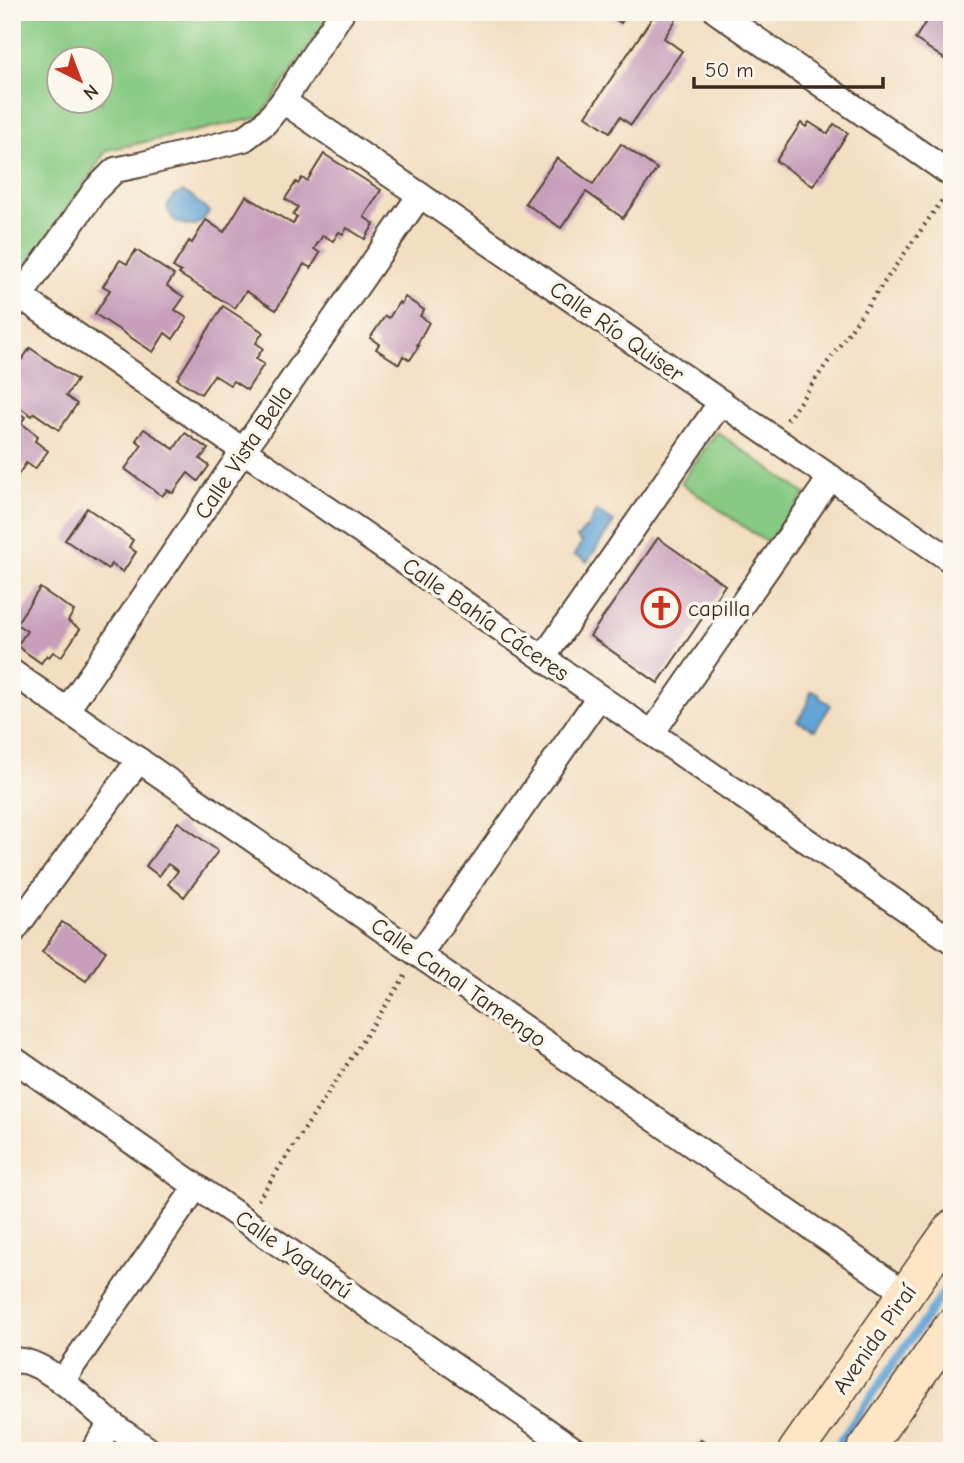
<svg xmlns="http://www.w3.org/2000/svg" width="964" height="1463" viewBox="0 0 964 1463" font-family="'Comic Neue',sans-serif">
  <rect width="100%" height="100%" fill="#fbf7ec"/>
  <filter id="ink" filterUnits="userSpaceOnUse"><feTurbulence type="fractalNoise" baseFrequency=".0143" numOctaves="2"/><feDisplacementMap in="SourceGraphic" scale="14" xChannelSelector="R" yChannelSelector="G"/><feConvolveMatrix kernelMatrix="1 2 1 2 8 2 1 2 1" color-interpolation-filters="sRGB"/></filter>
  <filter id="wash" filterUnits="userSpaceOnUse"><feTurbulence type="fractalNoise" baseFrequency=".00686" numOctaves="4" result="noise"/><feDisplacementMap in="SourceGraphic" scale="28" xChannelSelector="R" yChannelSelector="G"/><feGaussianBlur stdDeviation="1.57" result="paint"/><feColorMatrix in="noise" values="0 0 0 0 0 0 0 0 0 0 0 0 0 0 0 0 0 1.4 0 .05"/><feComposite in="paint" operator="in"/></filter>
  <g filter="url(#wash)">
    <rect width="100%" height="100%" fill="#f3dec1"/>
    <g fill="#87ca82" stroke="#617a50" stroke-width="2" fill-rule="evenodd">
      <path d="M12 12H332L260 117 107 150 12 288ZM60 60H102V102H60Z"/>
      <polygon points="717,432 805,494 769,544 681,483"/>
    </g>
    <g fill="#62a4d6" stroke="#4e677a" stroke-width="2">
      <path d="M182 192 192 196C196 203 204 205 209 212L203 220 194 226C179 224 172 223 167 207L173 196Z"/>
      <polygon points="596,511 614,522 587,562 581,558 574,555 582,542 577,538 589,525"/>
      <polygon points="811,691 819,693 820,698 831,705 815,730 797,721 806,708"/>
    </g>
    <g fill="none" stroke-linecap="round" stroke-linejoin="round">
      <polyline stroke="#62a4d6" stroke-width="8" points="833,1451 952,1280"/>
    </g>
    <g id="blocks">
      <g fill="#c89fbb">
        <polygon points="605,12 628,12 621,23"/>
        <polygon points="656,12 669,12 677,18 664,38 682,51 631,125 620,117 610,132 586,116"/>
        <polygon points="932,12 952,12 952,64 915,39"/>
        <polygon points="809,122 828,134 834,124 848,133 813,186 776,161 801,123 806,127"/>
        <polygon points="621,144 657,169 623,218 586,192 561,228 525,203 557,158 593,184"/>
        <polygon points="324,154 381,190 364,217 374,224 365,239 347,228 343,234 339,232 333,241 323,235 314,249 320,253 311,268 304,264 276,310 246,291 235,308 179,274 181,272 173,267 189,241 192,243 206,220 224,232 246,196 293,224 297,217 293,215 298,207 285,199 296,182 298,184 302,178 307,181"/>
        <polygon points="136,250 174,275 167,286 184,297 175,310 187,318 173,339 165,333 153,352 95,314 110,290 103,286 120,260 127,264"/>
        <polygon points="405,297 424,310 420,316 429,322 417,345 419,346 410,360 403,356 399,364 376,349 379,344 370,338 385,316 389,318 399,302 401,304"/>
        <polygon points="223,306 263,332 256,343 263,348 256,359 264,364 247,390 233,381 230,385 214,375 201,394 177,379"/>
        <polygon points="30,348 77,380 66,396 77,404 59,430 34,413 32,416 12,402 12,374"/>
        <polygon points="12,408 25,417 21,423 38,436 35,441 48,451 35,469 26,463 18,475 12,472"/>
        <polygon points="144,429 174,449 185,433 208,449 200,459 209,466 198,481 188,473 173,493 167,490 162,496 125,469 142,445 136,440"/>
        <polygon points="87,508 133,540 129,547 136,552 123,572 111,564 108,569 65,540"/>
        <polygon points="658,538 725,585 658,683 590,636"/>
        <polygon points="40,588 74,611 68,621 80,629 61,657 53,652 49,657 47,655 41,663 17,646 27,631 16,624"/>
        <polygon points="178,822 218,851 184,897 168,884 178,871 168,864 159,876 146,866"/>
        <polygon points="62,922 106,951 86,981 42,952"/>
        <polygon points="701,1439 717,1451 692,1451"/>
      </g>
    </g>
  </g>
  <g filter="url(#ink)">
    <use href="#blocks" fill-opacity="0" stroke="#574536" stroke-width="2"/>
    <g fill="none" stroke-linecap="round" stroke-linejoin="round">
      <defs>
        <g id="minor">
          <polyline points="717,12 952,175"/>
          <polyline points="283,101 952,561"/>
          <polyline points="20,296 952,941"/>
          <polyline points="12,308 96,189 115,170 139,165 244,139 265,123 283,101 342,12"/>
          <polyline points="543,658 721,402"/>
          <polyline points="12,672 905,1293"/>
          <polyline points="67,710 243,451 420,195"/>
          <polyline points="652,733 831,477"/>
          <polyline points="12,933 139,760"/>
          <polyline points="419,955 599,697"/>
          <polyline points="12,1058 576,1451"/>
          <path d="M12 1361C41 1355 89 1405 111 1423 123 1433 137 1441 150 1451"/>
          <polyline points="62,1381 196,1187"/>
          <polyline points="93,1451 111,1423"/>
        </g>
        <g id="secondary">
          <polyline points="796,1451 952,1228"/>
          <polyline points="864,1451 952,1326"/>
        </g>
      </defs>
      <use href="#minor" stroke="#574536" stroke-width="28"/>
      <use href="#secondary" stroke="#574536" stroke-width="38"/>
      <g stroke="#574536" stroke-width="4.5" stroke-dasharray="2 5" stroke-linecap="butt">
        <polyline points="787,420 945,196"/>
        <polyline points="258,1200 407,973"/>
      </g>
      <use href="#minor" stroke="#fff" stroke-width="24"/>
      <use href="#secondary" stroke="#fde5c5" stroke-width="35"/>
    </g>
  </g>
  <defs>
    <symbol id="church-ring" viewBox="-11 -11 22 22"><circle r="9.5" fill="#fbf7ec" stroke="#c8321e" stroke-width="1.5"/><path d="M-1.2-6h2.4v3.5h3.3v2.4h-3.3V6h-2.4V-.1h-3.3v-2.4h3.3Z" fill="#c8321e"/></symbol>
  </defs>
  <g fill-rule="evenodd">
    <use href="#church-ring" x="639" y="586" width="44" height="44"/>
  </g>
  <g text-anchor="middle" stroke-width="7" stroke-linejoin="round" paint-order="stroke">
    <g font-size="23" fill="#3b2a1e" stroke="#fbf7ec">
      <text transform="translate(617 331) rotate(35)" y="8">Calle Río Quiser</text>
      <text transform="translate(243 452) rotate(-56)" y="8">Calle Vista Bella</text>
      <text transform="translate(486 619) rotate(35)" y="8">Calle Bahía Cáceres</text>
      <text transform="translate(459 982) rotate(35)" y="8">Calle Canal Tamengo</text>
      <text transform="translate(294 1254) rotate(35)" y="8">Calle Yaguarú</text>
      <text transform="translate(874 1339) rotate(-55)" y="8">Avenida Piraí</text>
    </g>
    <g font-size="23" fill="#3b2a1e" stroke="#fbf7ec" text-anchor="start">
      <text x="688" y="616">capilla</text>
    </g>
  </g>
  <rect width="964" height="1463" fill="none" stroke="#fbf7ec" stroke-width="42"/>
  <g transform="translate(80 80) rotate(138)"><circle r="33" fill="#fbf7ec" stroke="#aea59a" stroke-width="2"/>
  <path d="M0-5L12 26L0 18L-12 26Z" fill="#c8321e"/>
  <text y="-10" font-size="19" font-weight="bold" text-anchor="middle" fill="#3b2a1e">N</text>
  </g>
  <path d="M694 77v10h189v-10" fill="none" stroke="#3b2a1e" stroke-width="3.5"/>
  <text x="705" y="77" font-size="21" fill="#3b2a1e" stroke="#fbf7ec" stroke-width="5" paint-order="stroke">50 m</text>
</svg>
